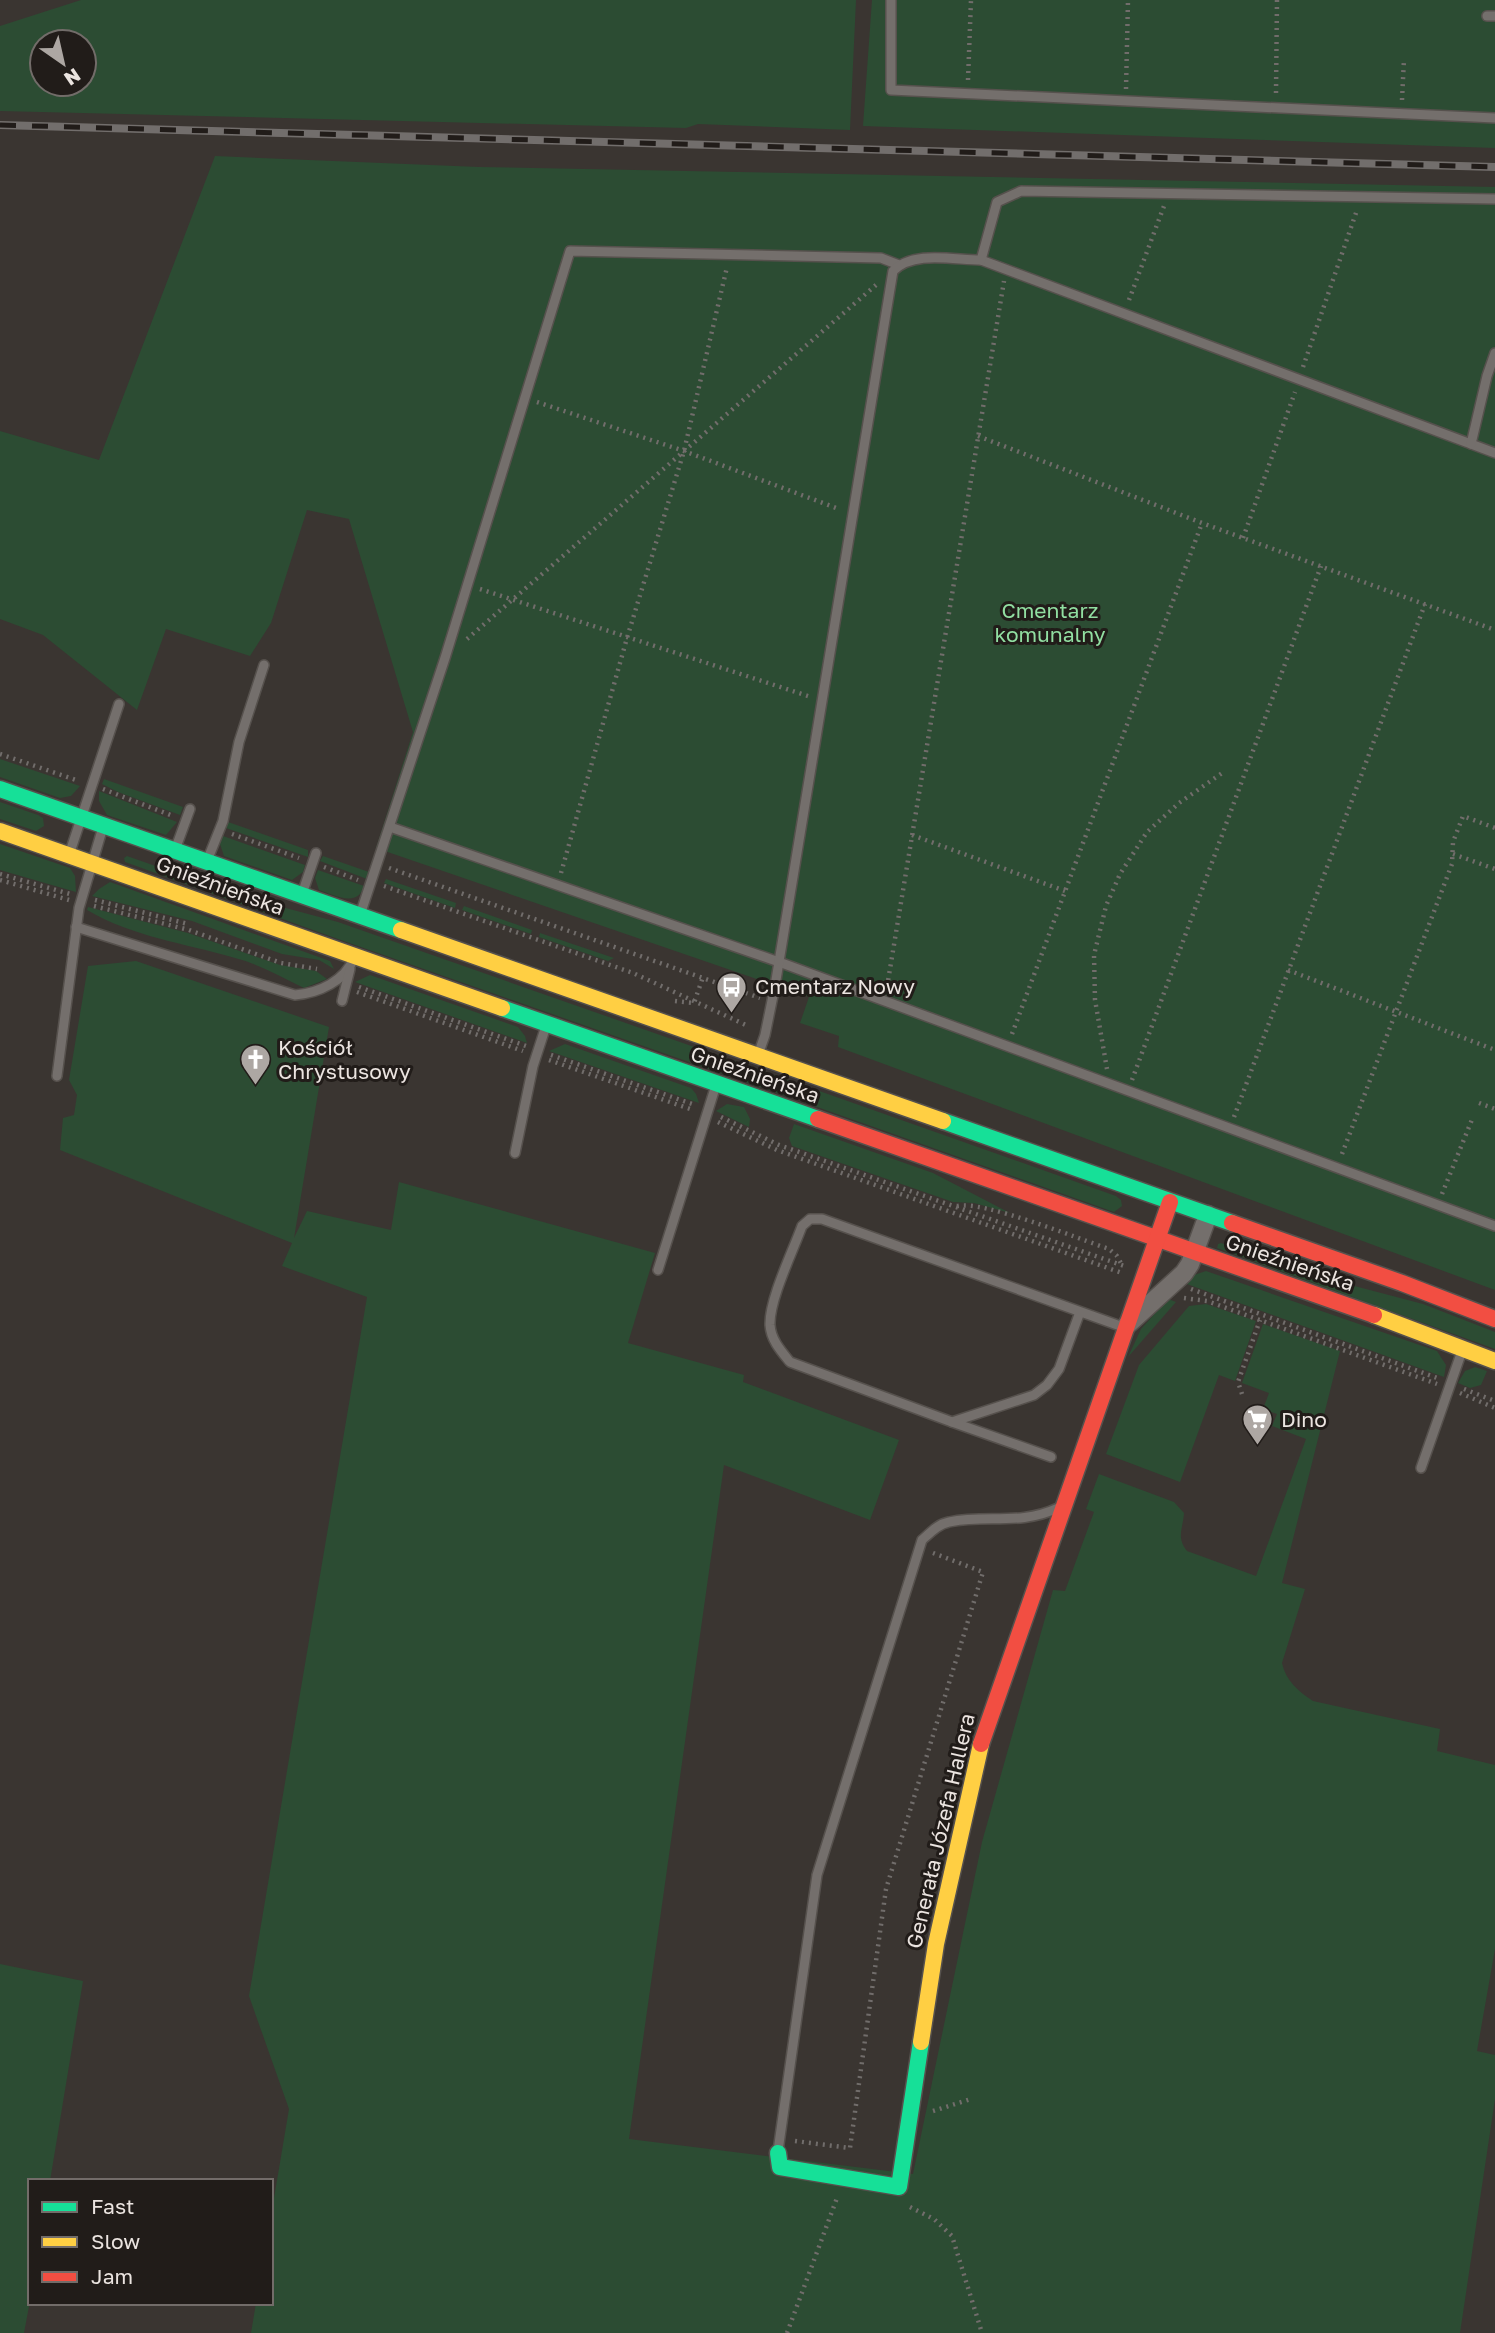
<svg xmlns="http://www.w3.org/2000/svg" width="1495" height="2333" viewBox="0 0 1495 2333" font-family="'Golos Text',sans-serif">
  <rect width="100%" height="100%" fill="#3a3531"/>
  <g fill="#2c4c33" fill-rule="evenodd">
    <path d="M81 0H856L850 130 698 124 686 128 0 111V26ZM42 42H84V84H42Z"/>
    <polygon points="872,0 1495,0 1495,148 863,126"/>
    <polygon points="215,156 479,167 1495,187 1495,1290 838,1047 839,1036 800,1023 809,997 376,848 413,732 349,519 307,510 271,623 250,656 166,629 137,710 43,635 0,619 0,431 99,460"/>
    <polygon points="0,759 80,786 71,796 60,798 0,777"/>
    <polygon points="104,779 183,807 180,815 118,792 102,784"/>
    <polygon points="99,791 177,822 166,835 107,815 99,801"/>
    <polygon points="0,802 38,815 43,818 44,826 36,831 0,819"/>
    <polygon points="228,822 308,850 308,857 226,828"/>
    <polygon points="223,836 305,865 303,872 292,880 224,856 220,844"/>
    <polygon points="0,844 70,868 75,876 76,892 0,870"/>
    <polygon points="127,856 241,896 338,922 794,1082 789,1097 338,939 125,862 124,858"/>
    <polygon points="323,856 369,872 367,879 320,861"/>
    <path d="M318 870 364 886C358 908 334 895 319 890L315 878Z"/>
    <polygon points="386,879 456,903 455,908 384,883"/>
    <polygon points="110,882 330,961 334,969 319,960 282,954 192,921 92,896 99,889"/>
    <polygon points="464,906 532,930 531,934 462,910"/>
    <path d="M88 907 188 933 280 965 316 971 327 979 304 988C282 977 259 964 235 958 184 943 133 937 87 910Z"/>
    <polygon points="540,933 614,958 608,961 539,937"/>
    <path d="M136 961 329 1027 294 1238 307 1211 391 1230 399 1182 655 1253 628 1343 744 1375 743 1382 899 1440 870 1520 724 1465 629 2139 913 2174 982 1842 1053 1590 1065 1591 1094 1512 1086 1509 1099 1474 1174 1502 1184 1513C1183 1529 1176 1537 1187 1551L1256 1576 1306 1439 1272 1426 1277 1414 1263 1409 1269 1393 1242 1383 1263 1324 1340 1351 1282 1583 1305 1589 1282 1663C1286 1681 1298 1691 1313 1701L1440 1729 1437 1751 1495 1765V1949L1477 2051 1495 2055V2099L1460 2333H251L256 2303H271V2216L289 2109 249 1996 367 1297 282 1266 292 1243 60 1150 63 1118 74 1115 77 1095 69 1080 88 966Z"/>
    <polygon points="370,975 518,1027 525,1036 527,1043 355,982"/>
    <polygon points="565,1044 691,1088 696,1094 699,1103 549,1051"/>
    <polygon points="808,1087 1116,1196 1121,1200 1122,1206 1114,1212 803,1102"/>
    <polygon points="727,1104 744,1107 750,1119 749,1127 716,1111"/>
    <polygon points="794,1124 933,1173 1010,1213 974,1203 953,1202 792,1146 789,1138"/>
    <polygon points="1221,1243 1305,1273 1423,1304 1495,1332 1495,1349 1217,1248 1218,1244"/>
    <polygon points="1206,1271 1437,1351 1446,1365 1444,1377 1184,1283 1194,1275"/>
    <polygon points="1168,1299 1176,1302 1128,1357 1141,1329"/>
    <polygon points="1206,1304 1256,1321 1235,1381 1219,1375 1180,1482 1106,1454 1139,1365 1189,1306"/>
    <polygon points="1475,1367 1487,1371 1481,1385 1470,1388 1458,1383 1465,1371"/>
    <polygon points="0,1964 83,1981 50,2181 30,2181 30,2301 24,2333 0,2333"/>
  </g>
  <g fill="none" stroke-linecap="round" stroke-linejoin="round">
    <defs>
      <g id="lane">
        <polyline points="891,0 891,90 1495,118"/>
        <polyline points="1487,16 1495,16"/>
        <polyline points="981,260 1495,453"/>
        <polyline points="1471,444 1487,376 1495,353"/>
        <polyline points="390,827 779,962 1495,1226"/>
        <polyline points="175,850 190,809"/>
        <polyline points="69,855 119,704"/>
        <polyline points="207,861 223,821 239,742 264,665"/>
        <polyline points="302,894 316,853"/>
        <polyline points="360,915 445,658 570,251 881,258 899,265"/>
        <path d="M76 927 295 995C319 993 345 981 354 958"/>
        <polyline points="342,1001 350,969"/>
        <path d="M758 1055 765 1035 775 986 893 271C913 250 954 260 981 260L997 202 1021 191 1495 199"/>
        <polyline points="57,1076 79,908 103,827"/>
        <polyline points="515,1153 533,1066 546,1026"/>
        <polyline points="658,1270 716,1085"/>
        <path d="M1080 1312 1059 1369 1047 1385 1034 1395 952 1422 790 1362C781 1351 771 1340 770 1325 769 1300 793 1251 802 1226L810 1219H822L1123 1327"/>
        <polyline points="952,1422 1051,1457"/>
        <polyline points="1421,1468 1462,1351"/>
        <path d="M778 2151 817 1875 922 1540C930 1533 938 1524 949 1522 987 1514 1019 1526 1058 1508"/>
      </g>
      <polyline id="street" points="1127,1325 1184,1273 1190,1264 1208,1215"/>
      <g id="fast">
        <polyline points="0,789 401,930"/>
        <polyline points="502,1008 818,1119"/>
        <polyline points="943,1121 1232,1223"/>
        <polyline points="778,2153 780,2167 899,2187 921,2042"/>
      </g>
      <g id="slow">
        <polyline points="0,831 502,1008"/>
        <polyline points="401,930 943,1121"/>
        <polyline points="1374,1315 1495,1361"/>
        <polyline points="921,2042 936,1944 981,1744"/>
      </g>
      <g id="jam">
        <polyline points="818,1119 1374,1315"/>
        <polyline points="1232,1223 1402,1283 1495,1319"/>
        <polyline points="981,1744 1170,1202"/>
      </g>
    </defs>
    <use href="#lane" stroke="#56514d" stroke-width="12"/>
    <use href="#street" stroke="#56514d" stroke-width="21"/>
    <use href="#fast" stroke="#56514d" stroke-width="19"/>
    <use href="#slow" stroke="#56514d" stroke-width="19"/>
    <use href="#jam" stroke="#56514d" stroke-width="19"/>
    <g stroke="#716d6b" stroke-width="4.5" stroke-dasharray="2 5" stroke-linecap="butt">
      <polyline points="968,80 971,0"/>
      <polyline points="1126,89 1128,0"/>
      <polyline points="1276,93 1277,0"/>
      <polyline points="1402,100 1404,59"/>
      <polyline points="1129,300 1164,206"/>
      <polyline points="1303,367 1357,210"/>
      <polyline points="537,402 684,451 839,509"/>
      <polyline points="978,436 1202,523 1495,630"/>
      <polyline points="1243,538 1295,392"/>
      <polyline points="480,589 811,697"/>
      <polyline points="467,639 876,285"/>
      <polyline points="0,754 79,781"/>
      <polyline points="103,789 173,816"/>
      <polyline points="232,834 299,858"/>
      <polyline points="912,835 1065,891"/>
      <polyline points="1453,854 1495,869"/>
      <polyline points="324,867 358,880"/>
      <polyline points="389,868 760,998"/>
      <polyline points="561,873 627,638 684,451 727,267"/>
      <polyline points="0,874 70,894"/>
      <polyline points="0,880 69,900"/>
      <polyline points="384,886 633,973 748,1026"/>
      <polyline points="95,900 188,924"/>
      <polyline points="94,906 189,930 281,963 317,969"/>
      <polyline points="1288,970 1495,1050"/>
      <polyline points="359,987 526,1046"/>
      <polyline points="887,987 1004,281"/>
      <polyline points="357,992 523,1051"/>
      <polyline points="675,1001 694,1003 703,977"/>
      <polyline points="1012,1034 1202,523"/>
      <polyline points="551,1055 695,1105"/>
      <polyline points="549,1060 693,1110"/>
      <polyline points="1107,1069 1095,1000 1094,955 1106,906 1120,874 1147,832 1179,803 1225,771"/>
      <polyline points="1132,1080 1321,566"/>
      <polyline points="1479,1103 1495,1109"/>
      <polyline points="721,1117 779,1145 1127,1267"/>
      <polyline points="1234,1117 1425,604"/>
      <polyline points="718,1122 777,1150 1122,1273"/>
      <polyline points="1342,1154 1452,864 1453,842 1463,816 1495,828"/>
      <polyline points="1442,1194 1473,1117"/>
      <path d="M957 1206C983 1200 1079 1239 1109 1249L1117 1256 1122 1265"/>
      <polyline points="1191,1289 1440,1379"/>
      <polyline points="1184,1298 1207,1301 1437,1384"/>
      <polyline points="1464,1389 1495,1401"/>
      <polyline points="1460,1393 1495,1408"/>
      <polyline points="1242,1394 1238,1382 1260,1320"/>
      <polyline points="933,2111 971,2099"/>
      <polyline points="795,2141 850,2148 886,1889 983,1572 933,1553"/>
      <polyline points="910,2207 934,2219 952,2236 982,2333"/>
      <polyline points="787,2333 837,2198"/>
    </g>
    <use href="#lane" stroke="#746f6c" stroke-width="9"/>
    <use href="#street" stroke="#746f6c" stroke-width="18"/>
    <use href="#fast" stroke="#16e098" stroke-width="16"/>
    <use href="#slow" stroke="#ffcf43" stroke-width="16"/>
    <use href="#jam" stroke="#f24e42" stroke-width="16"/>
    <defs>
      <polyline id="rail" points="0,125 1495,167"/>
    </defs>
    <use href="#rail" stroke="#726e6c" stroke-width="8"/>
    <use href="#rail" stroke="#211c19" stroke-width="5" stroke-dasharray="16" stroke-linecap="butt"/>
  </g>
  <defs>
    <symbol id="bus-pin" viewBox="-11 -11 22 30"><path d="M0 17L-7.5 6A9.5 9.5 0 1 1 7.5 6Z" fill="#ada7a3" stroke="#211c19"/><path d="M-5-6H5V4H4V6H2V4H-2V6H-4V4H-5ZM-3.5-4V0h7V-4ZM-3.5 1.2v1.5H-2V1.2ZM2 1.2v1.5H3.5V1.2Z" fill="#fff"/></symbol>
    <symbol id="church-pin" viewBox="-11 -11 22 30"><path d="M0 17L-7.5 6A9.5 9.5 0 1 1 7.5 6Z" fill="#ada7a3" stroke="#211c19"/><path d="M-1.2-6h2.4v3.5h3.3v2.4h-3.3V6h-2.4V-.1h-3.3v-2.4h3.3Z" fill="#fff"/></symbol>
    <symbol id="supermarket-pin" viewBox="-11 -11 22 30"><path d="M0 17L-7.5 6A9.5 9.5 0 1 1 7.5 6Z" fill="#ada7a3" stroke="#211c19"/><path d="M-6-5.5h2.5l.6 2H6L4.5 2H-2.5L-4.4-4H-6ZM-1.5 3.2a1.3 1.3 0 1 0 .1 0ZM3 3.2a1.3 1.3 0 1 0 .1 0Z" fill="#fff"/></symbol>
  </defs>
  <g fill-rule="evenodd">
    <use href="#bus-pin" x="714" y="970" width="35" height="47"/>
    <use href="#church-pin" x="238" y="1042" width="35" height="47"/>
    <use href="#supermarket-pin" x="1240" y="1402" width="35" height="47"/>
  </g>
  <g text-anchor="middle" stroke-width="6" stroke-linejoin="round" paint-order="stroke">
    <g font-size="21" fill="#91dea1" stroke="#211c19">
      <text x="1050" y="618">Cmentarz<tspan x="1050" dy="24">komunalny</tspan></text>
    </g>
    <g font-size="21" fill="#ebe4e0" stroke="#211c19">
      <text transform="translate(220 886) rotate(20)" y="7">Gnieźnieńska</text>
      <text transform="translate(755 1075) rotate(19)" y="7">Gnieźnieńska</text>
      <text transform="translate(1290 1263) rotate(19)" y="7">Gnieźnieńska</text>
      <text transform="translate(941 1831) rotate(-77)" y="7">Generała Józefa Hallera</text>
    </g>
    <g font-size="21" fill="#ebe4e0" stroke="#211c19" text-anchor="start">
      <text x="755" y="994">Cmentarz Nowy</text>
      <text x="278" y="1055">Kościół<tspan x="278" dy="24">Chrystusowy</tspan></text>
      <text x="1281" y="1427">Dino</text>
    </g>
  </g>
  <rect x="28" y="2179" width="245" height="126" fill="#211c19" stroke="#726c69" stroke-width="2"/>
  <rect x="42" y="2202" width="35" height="10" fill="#16e098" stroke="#726c69" stroke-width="2"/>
  <text x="91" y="2214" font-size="21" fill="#ebe4e0">Fast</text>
  <rect x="42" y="2237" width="35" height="10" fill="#ffcf43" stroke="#726c69" stroke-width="2"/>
  <text x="91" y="2249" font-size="21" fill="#ebe4e0">Slow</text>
  <rect x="42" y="2272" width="35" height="10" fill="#f24e42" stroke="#726c69" stroke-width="2"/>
  <text x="91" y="2284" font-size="21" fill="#ebe4e0">Jam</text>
  <g transform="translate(63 63) rotate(146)"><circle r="33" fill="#211c19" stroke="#726c69" stroke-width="2"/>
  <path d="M0-5L12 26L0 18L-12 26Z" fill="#ada7a3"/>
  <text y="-10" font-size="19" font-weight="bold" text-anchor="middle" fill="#ebe4e0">N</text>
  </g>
</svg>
